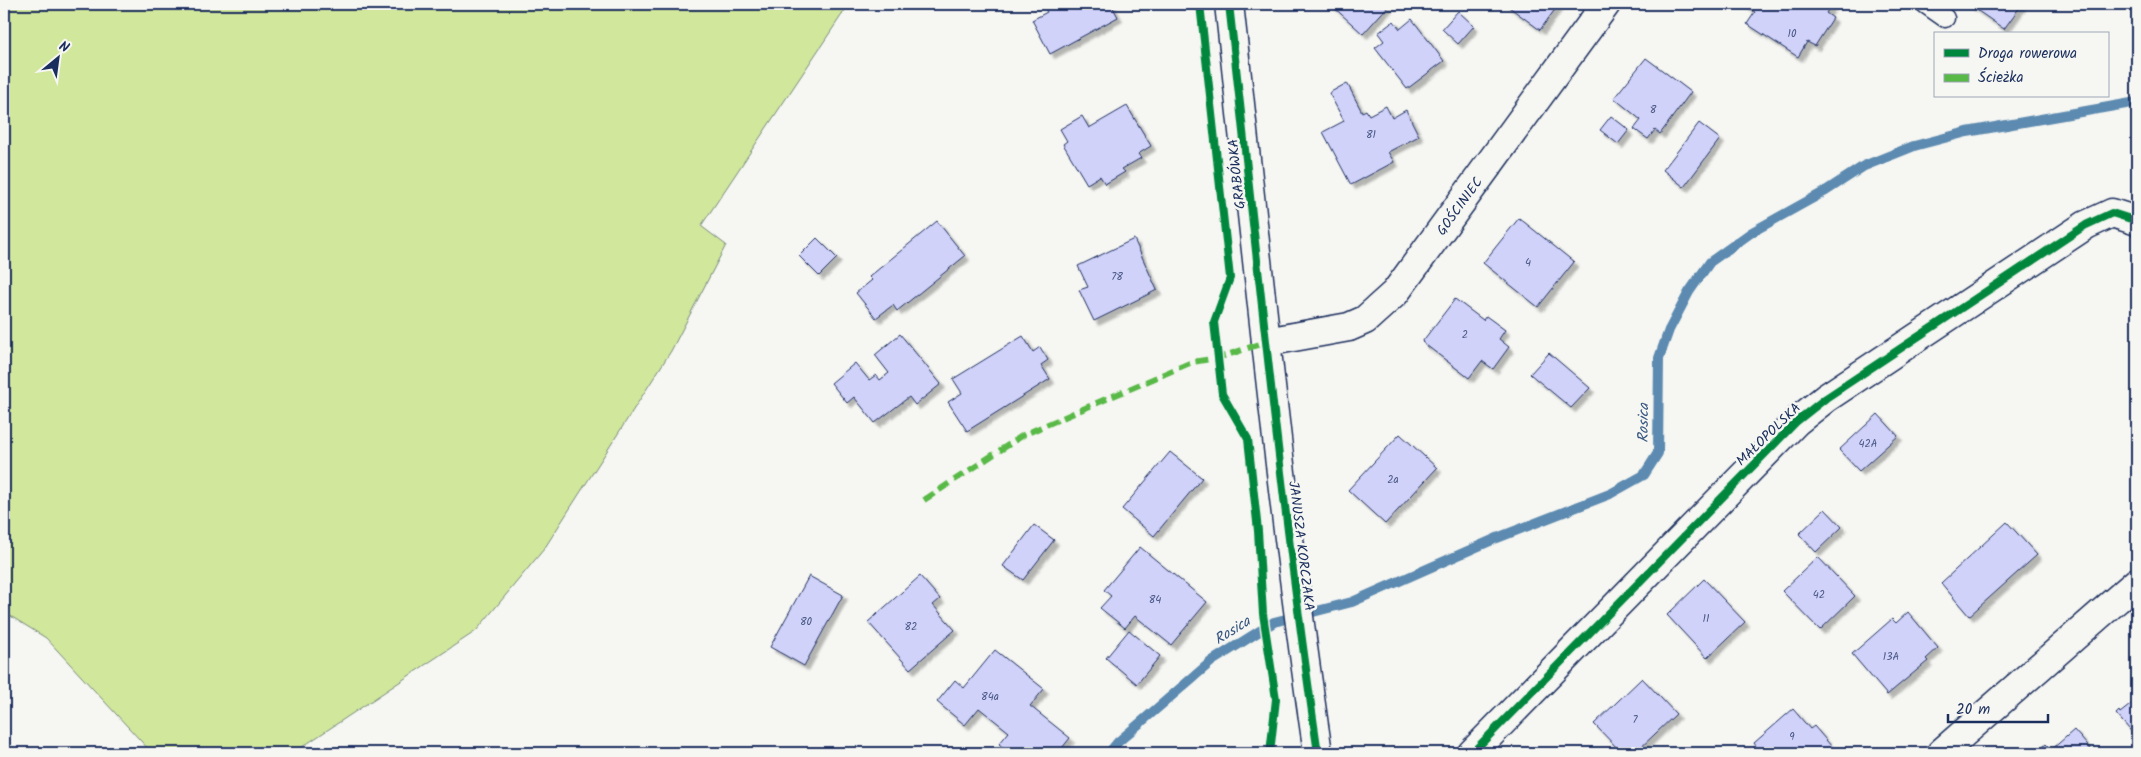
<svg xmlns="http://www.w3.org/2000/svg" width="2141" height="757" viewBox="0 0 2141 757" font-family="Kalam,sans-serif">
  <defs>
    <filter id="shadow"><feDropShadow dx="4.5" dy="4.5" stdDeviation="1" flood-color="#0004"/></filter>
  </defs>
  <rect width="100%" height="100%" fill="#f6f6f2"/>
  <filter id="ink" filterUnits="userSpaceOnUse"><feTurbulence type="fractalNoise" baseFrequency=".02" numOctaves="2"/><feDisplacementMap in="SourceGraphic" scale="10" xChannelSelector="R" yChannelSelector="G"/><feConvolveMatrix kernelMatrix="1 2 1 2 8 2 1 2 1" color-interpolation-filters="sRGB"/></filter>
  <g filter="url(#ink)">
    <polygon fill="#d1e79c" stroke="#768b7d" points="4,4 849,4 701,226 726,245 671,351 544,549 476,631 293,753 152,753 46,638 4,612"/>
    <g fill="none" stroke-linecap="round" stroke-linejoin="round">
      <polyline stroke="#5c8ab0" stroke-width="10" points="1109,753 1118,742 1212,661 1274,622 1352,602 1497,538 1610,494 1644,475 1658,453 1659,358 1669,330 1689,292 1710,262 1752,232 1824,192 1864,166 1914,146 1967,132 2137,102"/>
    </g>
    <g fill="#d1d2fa" stroke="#1b2f5e" filter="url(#shadow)">
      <polygon points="1042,4 1112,4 1111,4 1118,17 1050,54 1032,20 1047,12"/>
      <polygon points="1330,4 1390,4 1363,34"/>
      <polygon points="1505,4 1559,4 1540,30"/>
      <polygon points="1742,4 1832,4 1826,13 1833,18 1815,46 1807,42 1798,57 1747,24 1755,12"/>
      <polygon points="1968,4 2022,4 2004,29"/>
      <polygon points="1458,11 1474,26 1458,44 1442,29"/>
      <polygon points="1412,19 1444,61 1407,89 1375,48 1384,41 1378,33 1394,21 1400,29"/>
      <polygon points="1646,58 1691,92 1660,134 1655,130 1648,139 1634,129 1641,120 1614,98"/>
      <polygon points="1347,83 1362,112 1366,110 1369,115 1386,106 1392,118 1406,110 1419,136 1388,152 1394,162 1351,185 1323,132 1344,121 1329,93"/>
      <polygon points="1127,106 1151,146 1138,154 1141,158 1122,169 1125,172 1105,184 1100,176 1087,184 1063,144 1067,141 1060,129 1082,116 1089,128"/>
      <polygon points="1611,116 1629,130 1618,144 1600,130"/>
      <polygon points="1699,123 1720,139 1684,187 1663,170"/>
      <polygon points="1519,218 1574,262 1538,307 1483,263"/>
      <polygon points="937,221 965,256 897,311 893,305 876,318 856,293 872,280 869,277"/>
      <polygon points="817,238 837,258 819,276 799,256"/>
      <polygon points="1134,239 1157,290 1094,321 1079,290 1088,287 1078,266"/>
      <polygon points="1455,299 1483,320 1486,316 1505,330 1499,339 1509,347 1493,369 1482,361 1469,378 1422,342"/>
      <polygon points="900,334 941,384 915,405 909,397 875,423 854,397 847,403 831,383 855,363 869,380 876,375 880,380 889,373 875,355"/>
      <polygon points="1023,336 1033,352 1040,347 1048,360 1041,365 1050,379 967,431 948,402 962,393 953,379"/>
      <polygon points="1549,353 1590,388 1571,408 1530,374"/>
      <polygon points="1878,414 1898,436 1859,471 1839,450"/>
      <polygon points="1400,434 1437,468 1385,524 1348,490"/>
      <polygon points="1170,452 1202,478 1154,536 1122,509"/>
      <polygon points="1825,509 1842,527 1816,552 1799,534"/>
      <polygon points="2007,522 2037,555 1969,616 1941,583"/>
      <polygon points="1034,525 1054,540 1023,580 1003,566"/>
      <polygon points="1140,547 1207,602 1171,645 1135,616 1125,628 1100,608 1111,596 1104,590"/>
      <polygon points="1818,557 1855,596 1820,630 1782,591"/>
      <polygon points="809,576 843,595 804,666 770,647"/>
      <polygon points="920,576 940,599 933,605 955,630 910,669 868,622"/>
      <polygon points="1704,579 1745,622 1707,658 1667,615"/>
      <polygon points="1908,612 1938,648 1926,659 1928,661 1887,695 1852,654 1892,619 1896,623"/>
      <polygon points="1129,630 1160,656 1137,684 1106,658"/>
      <polygon points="995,650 1044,689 1030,706 1070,738 1058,753 1010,753 999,744 1009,732 979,708 965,725 937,702 955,680 964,688"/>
      <polygon points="1642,678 1676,714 1635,753 1622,753 1594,724"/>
      <polygon points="2134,702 2137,703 2137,738 2116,714 2119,711 2120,713"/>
      <polygon points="1793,709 1810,729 1814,726 1832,747 1825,753 1755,753 1752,749 1756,746 1754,743"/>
      <polygon points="2074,730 2094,753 2036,753 2046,744 2051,750"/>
    </g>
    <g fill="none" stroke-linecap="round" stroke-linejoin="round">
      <defs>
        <polyline id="service" points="1925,4 1945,18"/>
        <g id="minor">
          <polyline points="1472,753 1797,421 1826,398 2086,225 2112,213 2137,221"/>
          <polyline points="1941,753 2137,582"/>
        </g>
        <g id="tertiary">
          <path d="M1229 4C1257 254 1281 504 1318 753"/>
          <polyline points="1266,342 1349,327 1365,320 1395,293 1606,4"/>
        </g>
      </defs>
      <use href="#service" stroke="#1b2f5e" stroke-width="21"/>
      <use href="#minor" stroke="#1b2f5e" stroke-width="31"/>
      <use href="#tertiary" stroke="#1b2f5e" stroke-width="31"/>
      <use href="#service" stroke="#f6f6f2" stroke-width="18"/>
      <use href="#minor" stroke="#f6f6f2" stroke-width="28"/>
      <use href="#tertiary" stroke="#f6f6f2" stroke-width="28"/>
      <polyline stroke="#58b947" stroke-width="6" stroke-dasharray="12 6" stroke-linecap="butt" points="924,500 1025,434 1192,362 1218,358 1266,342"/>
      <defs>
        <g id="cycleway">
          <polyline points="1200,4 1230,278 1214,322 1222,394 1248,439 1258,531 1263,614 1276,699 1270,753"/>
          <path d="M1229 4C1257 254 1281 504 1318 753"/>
          <polyline points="1472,753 1797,421 1826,398 2086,225 2112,213 2137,221"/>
        </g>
      </defs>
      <use href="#cycleway" stroke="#f6f6f2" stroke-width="11"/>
      <use href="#cycleway" stroke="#00873e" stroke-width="8"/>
    </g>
  </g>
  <g text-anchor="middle" stroke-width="5" stroke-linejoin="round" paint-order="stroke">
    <g font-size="11" fill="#485885">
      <text x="1792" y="37">10</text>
      <text x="1653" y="113">8</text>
      <text x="1371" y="138">81</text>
      <text x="1528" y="266">4</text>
      <text x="1117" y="280">78</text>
      <text x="1465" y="338">2</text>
      <text x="1868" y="447">42A</text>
      <text x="1393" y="483">2a</text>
      <text x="1819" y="598">42</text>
      <text x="1155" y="603">84</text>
      <text x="1706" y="622">11</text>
      <text x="806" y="625">80</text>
      <text x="911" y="630">82</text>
      <text x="1891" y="660">13A</text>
      <text x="990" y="700">84a</text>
      <text x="1635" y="723">7</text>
      <text x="1792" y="740">9</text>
    </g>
    <g font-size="14" fill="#1b2f5e" stroke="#f6f6f2">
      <text transform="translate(1236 174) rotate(-96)" y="5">GRABÓWKA</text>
      <text transform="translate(1459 206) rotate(-54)" y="5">GOŚCINIEC</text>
      <text transform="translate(1768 434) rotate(-44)" y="5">MAŁOPOLSKA</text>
      <text transform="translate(1302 546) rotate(83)" y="5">JANUSZA KORCZAKA</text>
    </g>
    <g font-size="15" font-style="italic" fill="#365580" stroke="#f6f6f2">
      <text transform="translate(1643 423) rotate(-89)" y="5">Rosica</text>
      <text transform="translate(1232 630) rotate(-32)" y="5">Rosica</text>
    </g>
  </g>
  <rect width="2141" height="757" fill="none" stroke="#f6f6f2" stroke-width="20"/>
  <rect x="10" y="10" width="2121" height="737" fill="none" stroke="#1b2f5e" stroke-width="2" filter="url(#ink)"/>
  <rect x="1934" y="32" width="175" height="65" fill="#f6f6f2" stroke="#9ea6b7"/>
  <rect x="1944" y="49" width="25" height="8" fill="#00873e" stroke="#9ea6b7"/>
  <text x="1978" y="58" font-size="15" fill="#1b2f5e">Droga rowerowa</text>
  <rect x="1944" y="74" width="25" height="8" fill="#58b947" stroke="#9ea6b7"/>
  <text x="1978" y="82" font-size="15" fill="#1b2f5e">Ścieżka</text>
  <g transform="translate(58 58) rotate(29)" stroke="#f6f6f2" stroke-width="4" paint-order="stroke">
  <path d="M0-4L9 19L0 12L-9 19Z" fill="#1b2f5e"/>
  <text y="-8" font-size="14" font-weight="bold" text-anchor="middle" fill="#1b2f5e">N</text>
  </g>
  <path d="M1948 714v8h100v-8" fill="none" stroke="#1b2f5e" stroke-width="2.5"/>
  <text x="1956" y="714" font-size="15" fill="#1b2f5e" stroke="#f6f6f2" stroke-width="4" paint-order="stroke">20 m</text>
</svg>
